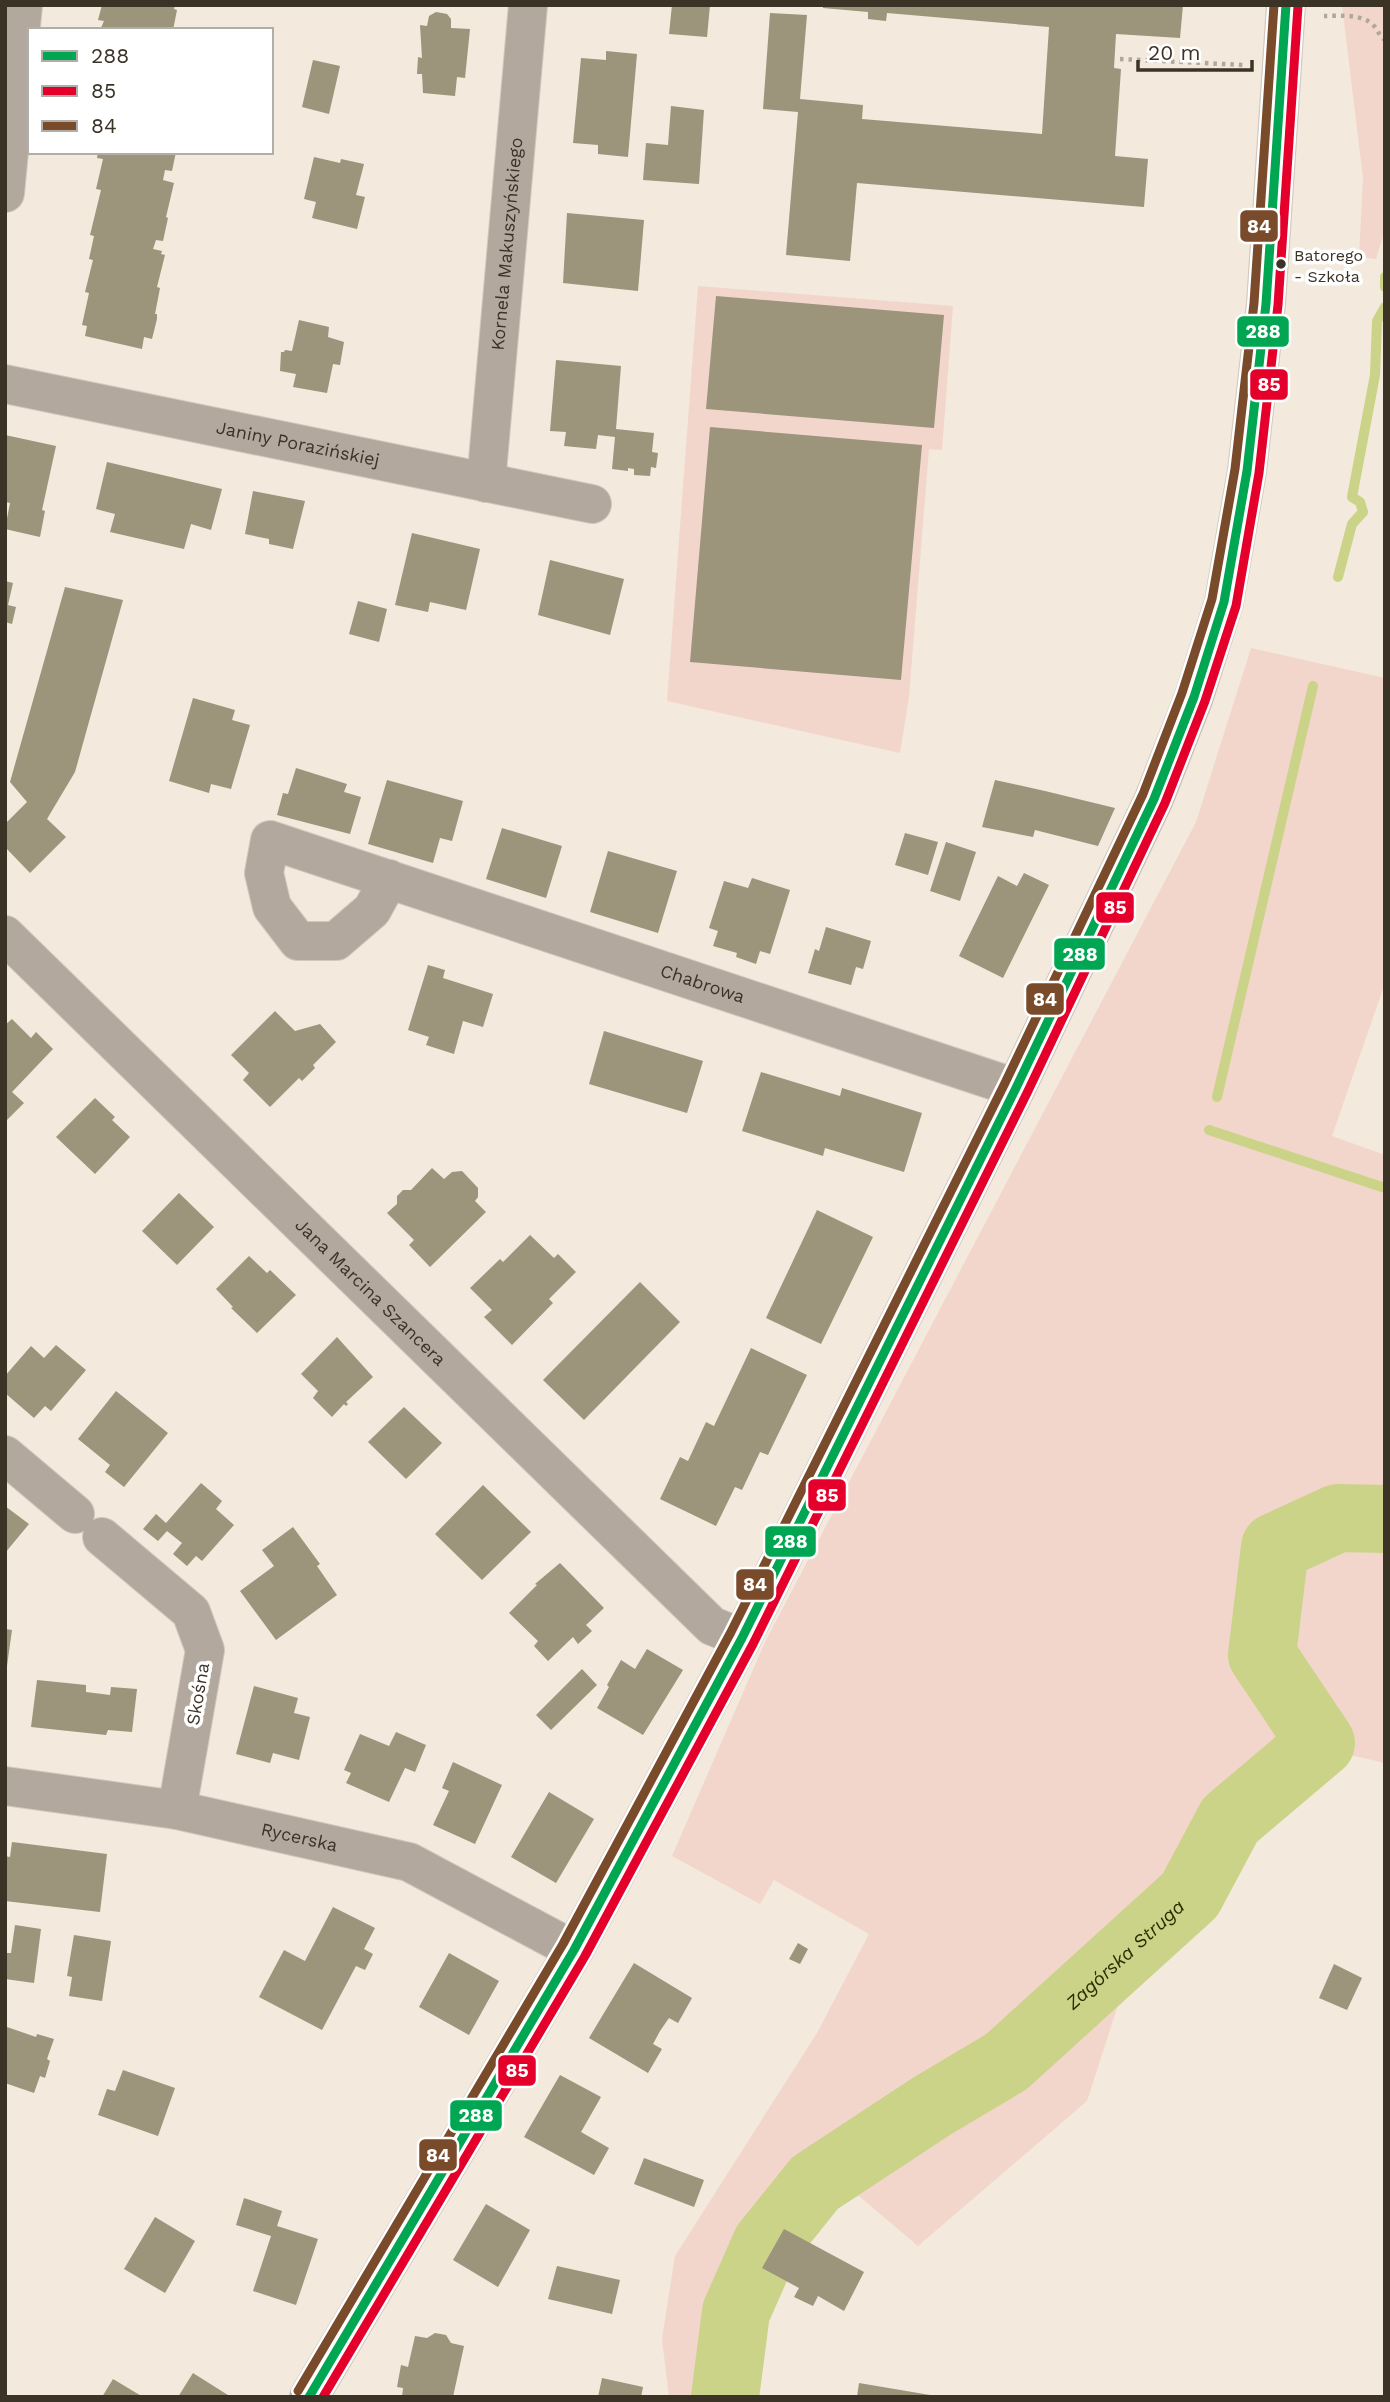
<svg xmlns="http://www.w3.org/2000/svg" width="1390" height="2402" viewBox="0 0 1390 2402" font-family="'Work Sans',sans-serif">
  <rect width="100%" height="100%" fill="#f3e9dc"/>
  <g fill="#f2d6cc">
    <polygon points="1342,5 1385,5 1385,229 1376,259 1359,257 1363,178"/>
    <polygon points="698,286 953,306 942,450 929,449 909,697 900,753 667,701"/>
    <polygon points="1251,648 1385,678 1385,983 1332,1136 1385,1155 1385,1763 1337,1752 1128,1974 1087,2101 918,2246 859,2196 796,2216 754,2256 728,2386 731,2397 669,2397 662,2339 675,2256 817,2033 869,1934 774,1880 760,1904 672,1856 765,1642 1196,822"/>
  </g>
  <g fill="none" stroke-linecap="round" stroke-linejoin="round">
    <g stroke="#cad387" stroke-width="10">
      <polyline points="1385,277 1385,287"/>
      <polyline points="1338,577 1352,524 1363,512 1360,502 1352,497 1375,375 1377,321 1385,307"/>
      <polyline points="1217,1097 1313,686"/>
      <polyline points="1209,1130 1385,1188"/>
    </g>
    <path stroke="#cad387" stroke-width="68" id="s1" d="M725 2397 736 2312 766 2244 815 2183 932 2106 1006 2062 1190 1895 1230 1820 1321 1743 1262 1655 1275 1547 1338 1518 1385 1519"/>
  </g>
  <g fill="#9c947b">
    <polygon points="102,5 175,5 174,9 177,10 173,30 100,30 104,21 98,20"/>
    <polygon points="672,5 710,5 707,37 669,34"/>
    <polygon points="823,5 1183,5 1180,38 1116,34 1114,68 1121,69 1115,156 1148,159 1144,207 857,183 850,261 786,255 798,112 763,109 770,13 807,15 800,99 863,105 862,119 1042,134 1049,27 887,13 886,21 868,19 868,12 823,8"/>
    <polygon points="436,12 447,14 451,19 451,28 470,29 465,78 457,77 455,96 423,93 422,74 417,74 418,57 422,58 420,25 427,26 429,16"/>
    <polygon points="606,51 637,54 628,157 598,154 598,145 573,143 581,58 606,60"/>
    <polygon points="313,60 340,66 329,114 302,107"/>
    <polygon points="671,106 704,110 699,184 643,180 646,143 668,145"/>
    <polygon points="98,152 176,152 172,171 165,170 163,180 174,183 166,217 168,218 163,241 156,240 153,249 162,251 161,254 165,255 157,287 160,288 155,314 157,314 157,319 152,339 144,337 142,349 85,336 87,326 82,325 89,293 85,292 93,260 89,259 94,236 90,235 101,190 96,189 103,159 97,158"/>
    <polygon points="314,157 340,163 341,159 364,164 356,195 365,197 357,229 312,218 316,202 304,199"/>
    <polygon points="567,213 644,220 638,291 563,283"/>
    <polygon points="716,296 944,315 934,428 706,409"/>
    <polygon points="299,320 329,327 328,337 344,342 340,365 333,364 327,393 293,387 296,374 280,371 281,352 284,352 285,350 292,351"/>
    <polygon points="556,360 621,366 616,429 654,433 652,452 658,453 656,468 651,467 650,476 634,475 634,469 628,468 628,471 612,469 615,437 598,435 596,449 564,446 566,432 550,431"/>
    <polygon points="710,427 922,445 901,680 690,662"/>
    <polygon points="5,435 56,446 42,510 45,511 40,537 5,529 10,503 5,502"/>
    <polygon points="107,462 222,489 211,530 191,524 184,549 110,532 115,514 96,509"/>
    <polygon points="253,491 305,501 293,549 269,544 269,539 245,534"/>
    <polygon points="412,533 480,549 466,610 430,602 428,612 395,605"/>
    <polygon points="550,560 624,579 610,635 538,615"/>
    <polygon points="5,581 13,583 8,605 16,607 12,624 5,622"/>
    <polygon points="65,587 123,600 75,772 47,819 66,837 30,873 5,847 5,824 27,802 10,782"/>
    <polygon points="358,601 387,609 379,642 349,634"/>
    <polygon points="193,698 235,710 232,720 250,725 231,789 211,784 209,793 169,781"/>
    <polygon points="296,768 347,784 344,792 361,797 350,834 277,815 283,793 288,794"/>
    <polygon points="387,780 463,801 452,841 440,838 433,863 368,844"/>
    <polygon points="995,780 1045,791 1115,808 1098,846 1035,830 1033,837 982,827"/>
    <polygon points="502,828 562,846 546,898 486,879"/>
    <polygon points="905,833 938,842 928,875 895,865"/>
    <polygon points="946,842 976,852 960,901 930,891"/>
    <polygon points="608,851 677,871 658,933 590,912"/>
    <polygon points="1024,873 1049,885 1003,978 959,956 998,876 1017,886"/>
    <polygon points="752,878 790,890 770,954 760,951 756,964 736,957 737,953 713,946 718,931 709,928 724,881 748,888"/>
    <polygon points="826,927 871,941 863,969 856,967 851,985 808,973 815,949 819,951"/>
    <polygon points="428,965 445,970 443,978 493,994 483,1027 463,1021 454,1054 426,1045 429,1037 408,1030"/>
    <polygon points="275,1011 295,1031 320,1024 336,1042 313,1065 315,1068 302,1081 299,1078 270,1107 243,1080 249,1073 231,1055"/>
    <polygon points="12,1019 31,1038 36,1032 53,1049 12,1092 24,1103 5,1122 5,1025"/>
    <polygon points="604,1031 703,1061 687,1113 589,1084"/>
    <polygon points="761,1072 840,1096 842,1088 922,1113 904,1172 825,1148 823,1156 742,1131"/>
    <polygon points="95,1098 115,1117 112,1120 130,1137 95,1174 56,1137"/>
    <polygon points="432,1168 444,1179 452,1172 462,1171 478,1188 478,1197 475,1201 486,1212 430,1267 409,1245 414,1240 387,1213 397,1204 397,1196 403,1190 411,1190"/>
    <polygon points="179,1193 214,1227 177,1265 142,1231"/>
    <polygon points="817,1210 873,1237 821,1344 766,1318"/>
    <polygon points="530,1235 554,1258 558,1254 576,1272 549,1299 553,1303 512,1345 484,1317 492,1310 470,1288 500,1259 503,1262"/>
    <polygon points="249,1256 267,1273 270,1270 296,1295 257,1333 231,1308 233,1307 216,1289"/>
    <polygon points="640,1282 680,1322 584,1420 543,1380"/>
    <polygon points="337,1337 373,1377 346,1402 348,1404 346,1406 344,1404 332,1417 313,1398 318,1391 301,1374"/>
    <polygon points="56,1345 86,1370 51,1411 45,1406 34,1418 5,1393 5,1376 31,1346 44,1358"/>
    <polygon points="751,1348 807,1375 768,1455 760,1452 742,1490 735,1487 716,1526 660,1499 680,1457 688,1461 706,1422 714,1426"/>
    <polygon points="116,1391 168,1433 124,1487 105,1472 110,1465 78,1439"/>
    <polygon points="404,1407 442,1443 406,1479 368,1442"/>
    <polygon points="201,1483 222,1501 216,1509 234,1525 202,1561 196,1556 187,1566 173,1554 182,1543 167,1531 158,1541 143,1529 156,1514 166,1523"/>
    <polygon points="483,1485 531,1532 482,1580 435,1534"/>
    <polygon points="5,1506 29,1524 5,1553"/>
    <polygon points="293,1527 320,1564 317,1566 337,1595 276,1640 240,1591 274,1566 262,1550"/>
    <polygon points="560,1563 604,1608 586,1625 592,1631 578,1644 573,1637 548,1661 534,1646 538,1641 509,1613 537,1585 535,1584"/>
    <polygon points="5,1629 12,1630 7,1666 5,1666"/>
    <polygon points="647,1649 683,1670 643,1735 597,1708 609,1687 607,1685 621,1660 635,1669"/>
    <polygon points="582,1669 597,1685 551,1730 536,1715"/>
    <polygon points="37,1680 86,1685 86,1692 110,1695 111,1687 137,1689 132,1732 108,1730 106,1735 31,1727"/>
    <polygon points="254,1686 298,1698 294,1713 310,1717 299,1760 273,1753 270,1763 236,1754"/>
    <polygon points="396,1732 426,1745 415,1772 405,1768 389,1802 346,1783 351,1773 344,1770 360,1734 389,1746"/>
    <polygon points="453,1762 502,1785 475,1844 433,1825 449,1791 442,1788"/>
    <polygon points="549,1792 594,1819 556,1883 511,1857"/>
    <polygon points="12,1842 107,1854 100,1912 5,1901 5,1856 10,1857"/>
    <polygon points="333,1907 375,1928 364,1949 373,1954 365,1970 356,1966 322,2030 259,1997 284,1950 305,1961"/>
    <polygon points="15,1925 41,1929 34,1983 5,1979 5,1953 11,1953"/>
    <polygon points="74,1935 111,1941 102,2001 69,1996 72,1977 67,1976"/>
    <polygon points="798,1943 808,1949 800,1964 789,1959"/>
    <polygon points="449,1953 499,1981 469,2035 419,2007"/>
    <polygon points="634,1963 692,1998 678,2023 669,2018 660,2031 653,2044 662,2049 648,2073 589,2038"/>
    <polygon points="1334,1964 1362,1978 1347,2010 1319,1998"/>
    <polygon points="7,2027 36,2037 37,2034 54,2039 47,2059 50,2061 45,2078 40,2076 34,2093 5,2083"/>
    <polygon points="123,2070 175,2088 158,2136 98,2115 107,2089 115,2091"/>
    <polygon points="560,2075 601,2097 581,2132 609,2148 594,2175 524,2137"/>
    <polygon points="644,2158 704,2180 694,2207 634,2184"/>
    <polygon points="244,2198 282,2211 277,2226 318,2239 296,2305 253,2291 271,2236 236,2225"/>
    <polygon points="486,2204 530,2230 498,2287 453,2260"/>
    <polygon points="155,2217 195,2241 165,2293 124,2269"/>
    <polygon points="784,2229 864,2272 844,2311 818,2296 813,2306 794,2297 799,2288 762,2268"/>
    <polygon points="557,2266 620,2280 612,2314 548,2299"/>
    <polygon points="435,2333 446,2335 451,2343 464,2346 453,2397 402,2397 403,2388 397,2387 401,2365 408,2367 415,2336 427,2338"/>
    <polygon points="193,2373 231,2397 178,2397"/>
    <polygon points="602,2378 643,2387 641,2397 598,2397"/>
    <polygon points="113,2379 143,2397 102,2397"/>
    <polygon points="859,2383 930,2395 930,2397 857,2397"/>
  </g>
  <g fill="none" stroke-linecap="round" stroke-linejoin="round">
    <defs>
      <g id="street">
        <polyline points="5,193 23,5"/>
        <path id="s2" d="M5 384 592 504"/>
        <path id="s3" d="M486 483 528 5"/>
        <path id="s4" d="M389 879 372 910 336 941H298L272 907 264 873 270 840 1016 1088"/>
        <path id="s5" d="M5 935 712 1626 742 1638"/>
        <polyline points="5,1455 75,1514"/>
        <polyline points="102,1537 191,1612 205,1650 177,1810"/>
        <path id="s6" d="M5 1786 177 1810 409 1862 574 1950"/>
      </g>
      <polyline id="secondary" points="309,2397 574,1950 742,1638 1016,1088 1154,799 1194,697 1224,602 1247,471 1266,304 1286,5"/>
    </defs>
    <use href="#street" stroke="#d0c7bd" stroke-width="40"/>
    <use href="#secondary" stroke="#d0c7bd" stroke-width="40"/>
    <g stroke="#b1a79f" stroke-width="4.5" stroke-dasharray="3.5 5" stroke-linecap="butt">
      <path d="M1324 16C1339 16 1364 13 1375 27 1379 32 1379 36 1385 40"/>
      <polyline points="1120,59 1244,65"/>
    </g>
    <use href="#street" stroke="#b3a89e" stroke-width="38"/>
    <use href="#secondary" stroke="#b3a69b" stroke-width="38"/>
    <defs>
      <polyline id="bus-1" points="309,2397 574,1950 742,1638 1016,1088 1154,799 1194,697 1224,602 1247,471 1266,304 1286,5"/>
      <polyline id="bus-2" points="323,2397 585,1956 753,1644 1027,1093 1165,803 1205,701 1236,606 1259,473 1278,305 1298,6"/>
      <polyline id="bus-3" points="298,2391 563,1944 731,1632 1005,1083 1143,794 1182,693 1212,599 1235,469 1254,303 1274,5"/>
    </defs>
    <use href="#bus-1" stroke="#fff" stroke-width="14"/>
    <use href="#bus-2" stroke="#fff" stroke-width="14"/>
    <use href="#bus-3" stroke="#fff" stroke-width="14"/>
    <use href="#bus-1" stroke="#00a651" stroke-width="9"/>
    <use href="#bus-2" stroke="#e4002b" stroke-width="9"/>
    <use href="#bus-3" stroke="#7a4b2a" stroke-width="9"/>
  </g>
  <circle fill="#3c3327" stroke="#fff" stroke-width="2.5" cx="1281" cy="264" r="6"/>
  <g text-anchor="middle" stroke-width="7" stroke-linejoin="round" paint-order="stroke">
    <g font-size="16" fill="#3c3327" stroke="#fff" text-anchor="start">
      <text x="1294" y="261">Batorego<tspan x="1294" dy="21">- Szkoła</tspan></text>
    </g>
    <g font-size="18" fill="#3c3327" stroke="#fff">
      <text dy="6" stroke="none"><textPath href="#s3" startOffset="240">Kornela Makuszyńskiego</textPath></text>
      <text dy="6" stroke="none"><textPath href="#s2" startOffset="299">Janiny Porazińskiej</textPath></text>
      <text dy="6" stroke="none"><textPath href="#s4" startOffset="688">Chabrowa</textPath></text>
      <text dy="6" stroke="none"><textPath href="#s5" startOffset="511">Jana Marcina Szancera</textPath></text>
      <text transform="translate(198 1694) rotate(-80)" y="6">Skośna</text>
      <text dy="6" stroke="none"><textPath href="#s6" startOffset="299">Rycerska</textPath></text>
    </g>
    <g font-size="19" font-style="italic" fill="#282e02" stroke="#fff">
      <text dy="7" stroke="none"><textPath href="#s1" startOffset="625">Zagórska Struga</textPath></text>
    </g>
  </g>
  <g stroke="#fff" stroke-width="2.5">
    <rect x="1239" y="209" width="40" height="34" rx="7" fill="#7a4b2a"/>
    <rect x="1236" y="315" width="54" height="33" rx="7" fill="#00a651"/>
    <rect x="1249" y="368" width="40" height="33" rx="7" fill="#e4002b"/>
    <rect x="1095" y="891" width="40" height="33" rx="7" fill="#e4002b"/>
    <rect x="1053" y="937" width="53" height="34" rx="7" fill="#00a651"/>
    <rect x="1025" y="982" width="40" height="34" rx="7" fill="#7a4b2a"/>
    <rect x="807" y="1478" width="40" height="34" rx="7" fill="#e4002b"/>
    <rect x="764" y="1525" width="53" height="33" rx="7" fill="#00a651"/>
    <rect x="735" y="1568" width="40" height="33" rx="7" fill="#7a4b2a"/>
    <rect x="497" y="2054" width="40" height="33" rx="7" fill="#e4002b"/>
    <rect x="449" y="2099" width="54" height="33" rx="7" fill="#00a651"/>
    <rect x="418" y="2138" width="40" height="34" rx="7" fill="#7a4b2a"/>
  </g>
  <g font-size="19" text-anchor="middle" font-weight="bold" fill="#fff">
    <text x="1259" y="233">84</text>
    <text x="1263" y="338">288</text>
    <text x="1269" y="391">85</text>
    <text x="1115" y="914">85</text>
    <text x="1080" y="961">288</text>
    <text x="1045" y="1006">84</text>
    <text x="827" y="1502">85</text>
    <text x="790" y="1548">288</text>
    <text x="755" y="1591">84</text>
    <text x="517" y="2077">85</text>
    <text x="476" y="2122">288</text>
    <text x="438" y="2162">84</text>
  </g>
  <rect width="1390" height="2402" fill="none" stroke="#3c3327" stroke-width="14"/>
  <rect x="28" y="28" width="245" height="126" fill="#ffffff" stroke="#b1ada9" stroke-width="2"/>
  <rect x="42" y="51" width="35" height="10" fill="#00a651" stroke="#b1ada9" stroke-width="2"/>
  <text x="91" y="63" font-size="21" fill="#3c3327">288</text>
  <rect x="42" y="86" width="35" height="10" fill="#e4002b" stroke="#b1ada9" stroke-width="2"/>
  <text x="91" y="98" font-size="21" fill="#3c3327">85</text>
  <rect x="42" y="121" width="35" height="10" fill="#7a4b2a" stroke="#b1ada9" stroke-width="2"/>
  <text x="91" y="133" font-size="21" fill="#3c3327">84</text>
  <path d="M1138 60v10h114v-10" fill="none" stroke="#3c3327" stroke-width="3.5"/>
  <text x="1148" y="60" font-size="21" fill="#3c3327" stroke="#ffffff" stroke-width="5" paint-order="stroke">20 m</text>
</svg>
